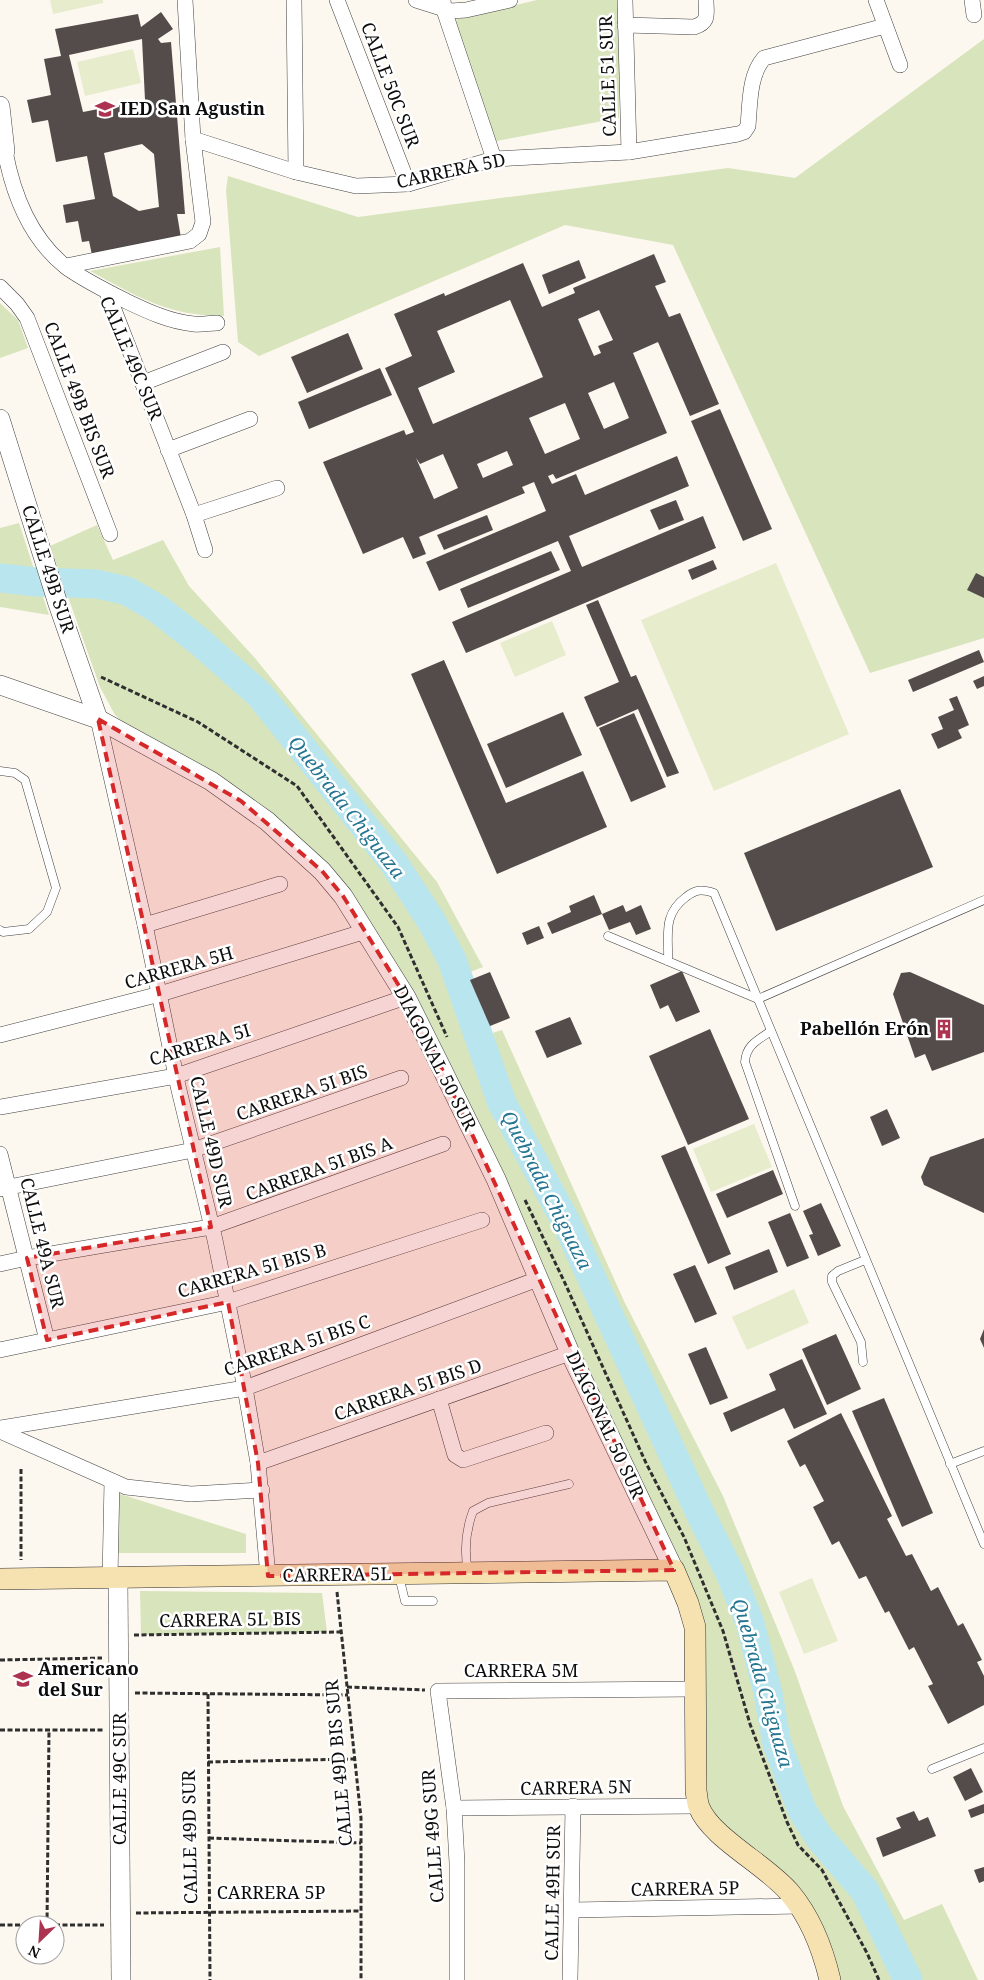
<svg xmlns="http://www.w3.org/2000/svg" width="984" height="1980" viewBox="0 0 984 1980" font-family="'Noto Serif',serif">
  <rect width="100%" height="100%" fill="#fdf8ef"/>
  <g fill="#d8e4bc">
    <polygon points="537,0 620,0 619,118 486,143 446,22"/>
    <polygon points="984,39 984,638 870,673 673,245 565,225 259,356 238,342 226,190 228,176 358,217 728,168 795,178"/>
    <path d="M220 247 224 316C168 316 138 297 90 271Z"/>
    <polygon points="0,303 18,320 28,348 0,358"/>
    <polygon points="19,523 49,615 0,607 0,528"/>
    <polygon points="97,525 113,560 163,540 189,586 254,657 437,882 483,967 465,974 486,1035 502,1030 624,1301 723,1496 794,1669 843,1806 904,1920 942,1904 978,1980 839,1980 793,1885 765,1856 722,1823 713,1813 706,1798 705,1660 606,1410 532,1245 337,876 289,828 235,790 130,729 115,715 100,687 50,546"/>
    <polygon points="117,1493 246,1534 246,1553 117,1553"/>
    <polygon points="140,1591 322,1593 327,1632 141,1635"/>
  </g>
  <g fill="#e7eccd">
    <polygon points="50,0 103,0 103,3 53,14"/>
    <polygon points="133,49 141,83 85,96 77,62"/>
    <polygon points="776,563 849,734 714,791 641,620"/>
    <polygon points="552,621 566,655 515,677 500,643"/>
    <polygon points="754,1124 772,1167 711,1192 693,1149"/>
    <polygon points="794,1289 809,1323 747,1350 732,1317"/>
    <polygon points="812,1578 838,1641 804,1654 779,1592"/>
  </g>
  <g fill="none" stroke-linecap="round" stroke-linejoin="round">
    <polyline stroke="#b9e5ef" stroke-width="29" points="0,578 37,582 97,584 127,591 158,609 200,642 260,695 393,862 432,922 452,960 502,1103 566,1222 700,1513 730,1573 750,1623 768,1693 777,1744 802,1810 819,1837 865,1891 908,1980"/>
  </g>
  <g fill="#544c4a" fill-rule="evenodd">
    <path d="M161 12 173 29 158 39 161 43 171 42 185 214H177L181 238 92 255 89 241 82 242 78 221 66 223 63 205 95 199 87 156 56 162 48 120 32 123 27 100 51 95 44 59 61 56 55 29 138 14 141 27ZM142 39 145 100 83 112 69 55ZM142 144 154 154 159 207 139 211 113 196 104 153Z"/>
    <path d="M654 254 666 282 655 286 669 317 680 313 719 404 690 416 658 342 633 353 667 433 556 479 553 474 548 476 552 484 576 474 585 495 677 456 689 486 569 536 582 567 703 516 716 548 466 653 452 622 571 571 558 541 439 591 426 562 546 511 534 482 522 487 525 493 419 537 426 554 413 559 403 537 363 554 323 462 404 430 406 435 414 432 385 368 412 356 394 314 444 293 445 296 523 263 542 307 575 293 573 288ZM510 300 543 377 433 424 418 388 455 372 437 331ZM599 310 613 340 598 346 601 353 594 356 578 319ZM614 382 629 418 604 429 588 393ZM565 403 580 439 545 454 529 418ZM507 451 513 465 483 478 477 464ZM443 454 458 488 434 499 416 458 420 464Z"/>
    <polygon points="579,260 586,278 549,294 542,275"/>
    <polygon points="348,333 363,369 307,393 291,357"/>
    <polygon points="380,368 392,395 309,429 298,402"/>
    <polygon points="720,409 772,529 743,541 691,421"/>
    <polygon points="676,500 684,520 659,530 650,510"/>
    <polygon points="487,515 493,530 444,550 437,535"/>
    <polygon points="551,551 560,570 468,608 460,589"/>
    <polygon points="713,560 717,569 692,580 688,570"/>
    <polygon points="976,573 984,577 984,598 967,590"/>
    <polygon points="598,600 631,677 636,675 679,773 667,777 638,709 597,727 584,697 619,682 586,605"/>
    <polygon points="979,650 984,662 913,692 908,680"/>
    <polygon points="444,660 506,803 583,771 607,827 497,874 411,674"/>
    <polygon points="984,676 984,686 977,689 973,681"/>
    <polygon points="957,696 969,725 958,730 962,738 938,749 931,734 943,729 938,717 954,710 949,699"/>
    <polygon points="563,712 582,755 506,788 487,744"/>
    <polygon points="634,713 666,787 631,802 599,728"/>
    <polygon points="900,789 933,867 776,931 744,853"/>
    <polygon points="594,895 602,914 552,934 547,923 571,912 569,906"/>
    <polygon points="623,905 626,912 641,905 651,929 636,935 630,922 609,930 602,914"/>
    <polygon points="539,926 544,938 527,945 522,933"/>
    <polygon points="682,971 700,1012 676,1022 668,1005 660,1009 650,985"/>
    <polygon points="490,972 510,1018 490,1026 470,980"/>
    <polygon points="910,972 984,1005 984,1052 932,1071 925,1054 915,1058 893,994 901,973"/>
    <polygon points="570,1017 582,1044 547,1058 535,1031"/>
    <polygon points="710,1029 749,1119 688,1145 649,1056"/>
    <polygon points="887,1109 900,1138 882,1146 870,1117"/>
    <polygon points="984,1138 984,1213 924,1185 921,1177 930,1157"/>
    <polygon points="685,1146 731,1254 708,1264 661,1156"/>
    <polygon points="773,1170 783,1194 727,1218 716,1194"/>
    <polygon points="821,1203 841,1246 818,1256 809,1235 813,1234 803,1211"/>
    <polygon points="790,1213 809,1258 787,1267 768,1222"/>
    <polygon points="769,1249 778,1272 734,1290 725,1267"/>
    <polygon points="695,1265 717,1314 695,1323 673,1274"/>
    <polygon points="984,1329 984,1348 980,1339"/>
    <polygon points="836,1334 861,1389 827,1405 802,1349"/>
    <polygon points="706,1347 728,1398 710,1405 688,1354"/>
    <polygon points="802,1359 827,1414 794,1429 784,1408 731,1432 723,1413 776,1390 769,1374"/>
    <polygon points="884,1398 933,1513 902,1527 852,1411"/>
    <polygon points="841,1413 892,1516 887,1519 906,1556 912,1554 931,1591 938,1587 958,1626 963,1623 982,1660 977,1662 984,1676 984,1705 948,1724 928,1686 933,1684 914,1647 909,1650 889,1611 885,1613 866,1576 859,1579 839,1541 832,1545 813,1507 824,1501 805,1464 800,1467 787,1441"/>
    <polygon points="971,1768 983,1792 965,1801 953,1777"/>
    <polygon points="984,1804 984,1813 971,1818 968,1810"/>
    <polygon points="914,1811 919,1821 928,1817 936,1836 883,1857 876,1838 901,1828 896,1818"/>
    <polygon points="984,1867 984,1881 979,1883 974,1870"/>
  </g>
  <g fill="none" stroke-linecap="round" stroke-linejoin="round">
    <defs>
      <g id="service">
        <polyline points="0,771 15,773 25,780 56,888 47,912 29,929 3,932 0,930"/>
        <polyline points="608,936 758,999 984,900"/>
        <path d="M668 961C669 935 662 915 686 897 696 889 703 889 714 893L984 1544"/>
        <path d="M771 1031C758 1040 746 1045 745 1062L795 1206"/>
        <polyline points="863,1362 861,1342 832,1282 832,1276 838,1271 865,1260"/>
        <polyline points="950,1464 984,1451"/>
        <path d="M468 1571C464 1551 466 1530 473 1511L488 1503 569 1484"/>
        <polyline points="399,1576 405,1601 433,1601"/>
        <polyline points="932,1769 984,1748"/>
      </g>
      <g id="minor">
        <polyline points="294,0 296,172"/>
        <polyline points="337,0 408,184"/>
        <polyline points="416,0 451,11 466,10 510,0"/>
        <polyline points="443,0 444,10 494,159"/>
        <polyline points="625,0 629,152"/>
        <polyline points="876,0 900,65"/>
        <polyline points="972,0 974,15"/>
        <path d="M625 25 694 27C710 22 706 14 706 0"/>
        <path d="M193 139 296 172 356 186 408 184 494 159 629 152 738 134 744 132 748 126C750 104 749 75 764 58L885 26"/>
        <path d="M5 151C13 194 31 239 66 267 84 280 106 291 126 301 147 311 170 322 194 324 201 325 209 323 217 323"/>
        <polyline points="66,266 190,241 199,234 203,222 193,139 185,0"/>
        <polyline points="0,287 17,304 27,318 110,534"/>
        <polyline points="107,292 194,515 205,550"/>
        <polyline points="143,383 223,352"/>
        <polyline points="168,450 250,419"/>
        <polyline points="194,515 277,488"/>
        <polyline points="98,719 145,925 178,1086 215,1240 245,1388 258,1463 268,1576"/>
        <polyline points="145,925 280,884"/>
        <polyline points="0,1035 160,994 366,931"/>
        <polyline points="0,1107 176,1076 406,997"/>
        <polyline points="0,1154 47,1340"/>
        <polyline points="0,1189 193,1150 401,1078"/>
        <polyline points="0,1264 27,1258 211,1227 443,1144"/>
        <polyline points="0,1350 228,1302 482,1220"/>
        <polyline points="439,1399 455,1455 463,1460 546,1433"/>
        <polyline points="0,1428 245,1388 538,1279"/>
        <polyline points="0,1431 126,1487 191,1494 262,1490"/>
        <polyline points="258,1463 570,1353"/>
        <polyline points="110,1578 112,1481"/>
        <polyline points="454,1808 698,1806"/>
        <polyline points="572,1910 799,1906"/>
        <polyline points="457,1980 457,1863 454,1808 438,1691 696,1689"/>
        <polyline points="570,1980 573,1806"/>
      </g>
      <g id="tertiary">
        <polyline points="0,106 5,151 0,152"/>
        <polyline points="0,419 58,604 98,719"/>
        <polyline points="0,685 98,719 211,781 267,821 322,871 343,896 406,997 440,1065 496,1179 570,1353 674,1570"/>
        <polyline points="118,1578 121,1980"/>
      </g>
      <path id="secondary" d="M0 1579 674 1570 688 1603 695 1627 696 1791C697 1796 697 1802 699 1807 710 1837 768 1866 790 1893 810 1917 823 1950 830 1980"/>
    </defs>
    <use href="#service" stroke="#404040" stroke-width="9"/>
    <use href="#minor" stroke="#404040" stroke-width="16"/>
    <use href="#tertiary" stroke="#404040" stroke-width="20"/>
    <use href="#secondary" stroke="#2f2f2f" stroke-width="22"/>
    <g stroke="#2f2f2f" stroke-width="3" stroke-dasharray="5 2.5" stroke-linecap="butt">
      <polyline points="101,677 198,722 297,786 398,927 447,1037"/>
      <polyline points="525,1200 564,1281 646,1463 684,1537 723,1631 750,1724 787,1822 798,1845 822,1870 867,1953 879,1980"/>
      <polyline points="21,1469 21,1560"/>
      <polyline points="337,1592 361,1818 361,1980"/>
      <polyline points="134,1635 341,1632"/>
      <polyline points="0,1660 102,1658"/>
      <polyline points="347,1687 425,1690"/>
      <polyline points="135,1693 348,1695"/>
      <polyline points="208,1694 210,1980"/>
      <polyline points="0,1730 104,1730"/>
      <polyline points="208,1762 355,1759"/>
      <polyline points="209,1838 361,1843"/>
      <polyline points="136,1913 361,1911"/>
      <polyline points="0,1925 25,1925"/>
      <polyline points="47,1925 49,1730"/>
      <polyline points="55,1925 104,1925"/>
    </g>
    <use href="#service" stroke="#fff" stroke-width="8"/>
    <use href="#minor" stroke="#fff" stroke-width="15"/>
    <use href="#tertiary" stroke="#fff" stroke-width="19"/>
    <use href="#secondary" stroke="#f6e1b1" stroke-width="21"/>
  </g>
  <path fill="#d62828" fill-opacity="0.2" stroke="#d62828" stroke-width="4" stroke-dasharray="10 6" stroke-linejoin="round" d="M98 719 241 801 322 871 343 896 406 997 440 1065 674 1570 268 1576 258 1463 228 1302 47 1340 27 1258 211 1227Z"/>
  <defs>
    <symbol id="school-bare" viewBox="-9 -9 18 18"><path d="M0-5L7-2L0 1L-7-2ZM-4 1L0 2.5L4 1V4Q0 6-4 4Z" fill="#ad3451" stroke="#fff" stroke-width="2.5" paint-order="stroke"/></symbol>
    <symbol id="building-bare" viewBox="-9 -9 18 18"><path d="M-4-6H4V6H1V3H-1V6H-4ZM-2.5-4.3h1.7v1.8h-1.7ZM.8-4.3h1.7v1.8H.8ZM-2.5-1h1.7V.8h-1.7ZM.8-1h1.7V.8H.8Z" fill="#ad3451" stroke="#fff" stroke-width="2.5" paint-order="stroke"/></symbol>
  </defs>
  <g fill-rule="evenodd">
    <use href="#school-bare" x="91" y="95" width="28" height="28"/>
    <use href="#building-bare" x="930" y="1015" width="28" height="28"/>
    <use href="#school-bare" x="9" y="1665" width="28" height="28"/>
  </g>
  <g text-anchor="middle" stroke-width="5" stroke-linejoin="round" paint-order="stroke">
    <g font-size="18" fill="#0d0d0d" stroke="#fff">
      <text transform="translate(608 76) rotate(-92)" y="6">CALLE 51 SUR</text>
      <text transform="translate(390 85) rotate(69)" y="6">CALLE 50C SUR</text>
      <text transform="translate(451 171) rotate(-12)" y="6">CARRERA 5D</text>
      <text transform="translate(131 358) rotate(67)" y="6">CALLE 49C SUR</text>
      <text transform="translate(79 400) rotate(69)" y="6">CALLE 49B BIS SUR</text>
      <text transform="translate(48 569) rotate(72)" y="6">CALLE 49B SUR</text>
      <text transform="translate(179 968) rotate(-16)" y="6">CARRERA 5H</text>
      <text transform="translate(200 1045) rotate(-17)" y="6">CARRERA 5I</text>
      <text transform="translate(435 1058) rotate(63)" y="6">DIAGONAL 50 SUR</text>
      <text transform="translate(302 1093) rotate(-19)" y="6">CARRERA 5I BIS</text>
      <text transform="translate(211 1142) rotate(77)" y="6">CALLE 49D SUR</text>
      <text transform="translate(319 1169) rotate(-20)" y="6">CARRERA 5I BIS A</text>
      <text transform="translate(42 1243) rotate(76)" y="6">CALLE 49A SUR</text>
      <text transform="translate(252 1271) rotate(-16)" y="6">CARRERA 5I BIS B</text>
      <text transform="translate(297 1346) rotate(-19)" y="6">CARRERA 5I BIS C</text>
      <text transform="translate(408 1390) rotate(-19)" y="6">CARRERA 5I BIS D</text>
      <text transform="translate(605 1425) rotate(65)" y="6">DIAGONAL 50 SUR</text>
      <text transform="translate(337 1575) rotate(-1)" y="6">CARRERA 5L</text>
      <text transform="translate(230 1620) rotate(-1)" y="6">CARRERA 5L BIS</text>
      <text x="521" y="1677">CARRERA 5M</text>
      <text transform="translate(339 1763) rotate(-95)" y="6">CALLE 49D BIS SUR</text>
      <text transform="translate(120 1779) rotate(-90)" y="6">CALLE 49C SUR</text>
      <text transform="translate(576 1788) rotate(-1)" y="6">CARRERA 5N</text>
      <text transform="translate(433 1836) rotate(-94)" y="6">CALLE 49G SUR</text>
      <text transform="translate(190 1837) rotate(-91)" y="6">CALLE 49D SUR</text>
      <text transform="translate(685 1889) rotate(-1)" y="6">CARRERA 5P</text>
      <text x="271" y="1899">CARRERA 5P</text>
      <text transform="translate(553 1893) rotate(-89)" y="6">CALLE 49H SUR</text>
    </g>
    <g font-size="18" font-weight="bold" fill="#0d0d0d" stroke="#fff" text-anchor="start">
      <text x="120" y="115">IED San Agustin</text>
      <text x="929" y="1035" text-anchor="end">Pabellón Erón</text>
      <text x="38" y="1675">Americano<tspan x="38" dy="21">del Sur</tspan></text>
    </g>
    <g font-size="19" font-style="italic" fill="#247591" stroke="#fff">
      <text transform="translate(347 807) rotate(52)" y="7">Quebrada Chiguaza</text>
      <text transform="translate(547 1190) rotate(63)" y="7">Quebrada Chiguaza</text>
      <text transform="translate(763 1683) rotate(74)" y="7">Quebrada Chiguaza</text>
    </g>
  </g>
  <g transform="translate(40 1940) rotate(205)"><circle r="24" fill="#ffffff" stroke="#9e9e9e"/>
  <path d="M0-4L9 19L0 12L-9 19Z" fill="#ad3451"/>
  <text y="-8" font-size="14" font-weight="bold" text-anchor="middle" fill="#0d0d0d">N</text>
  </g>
</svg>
